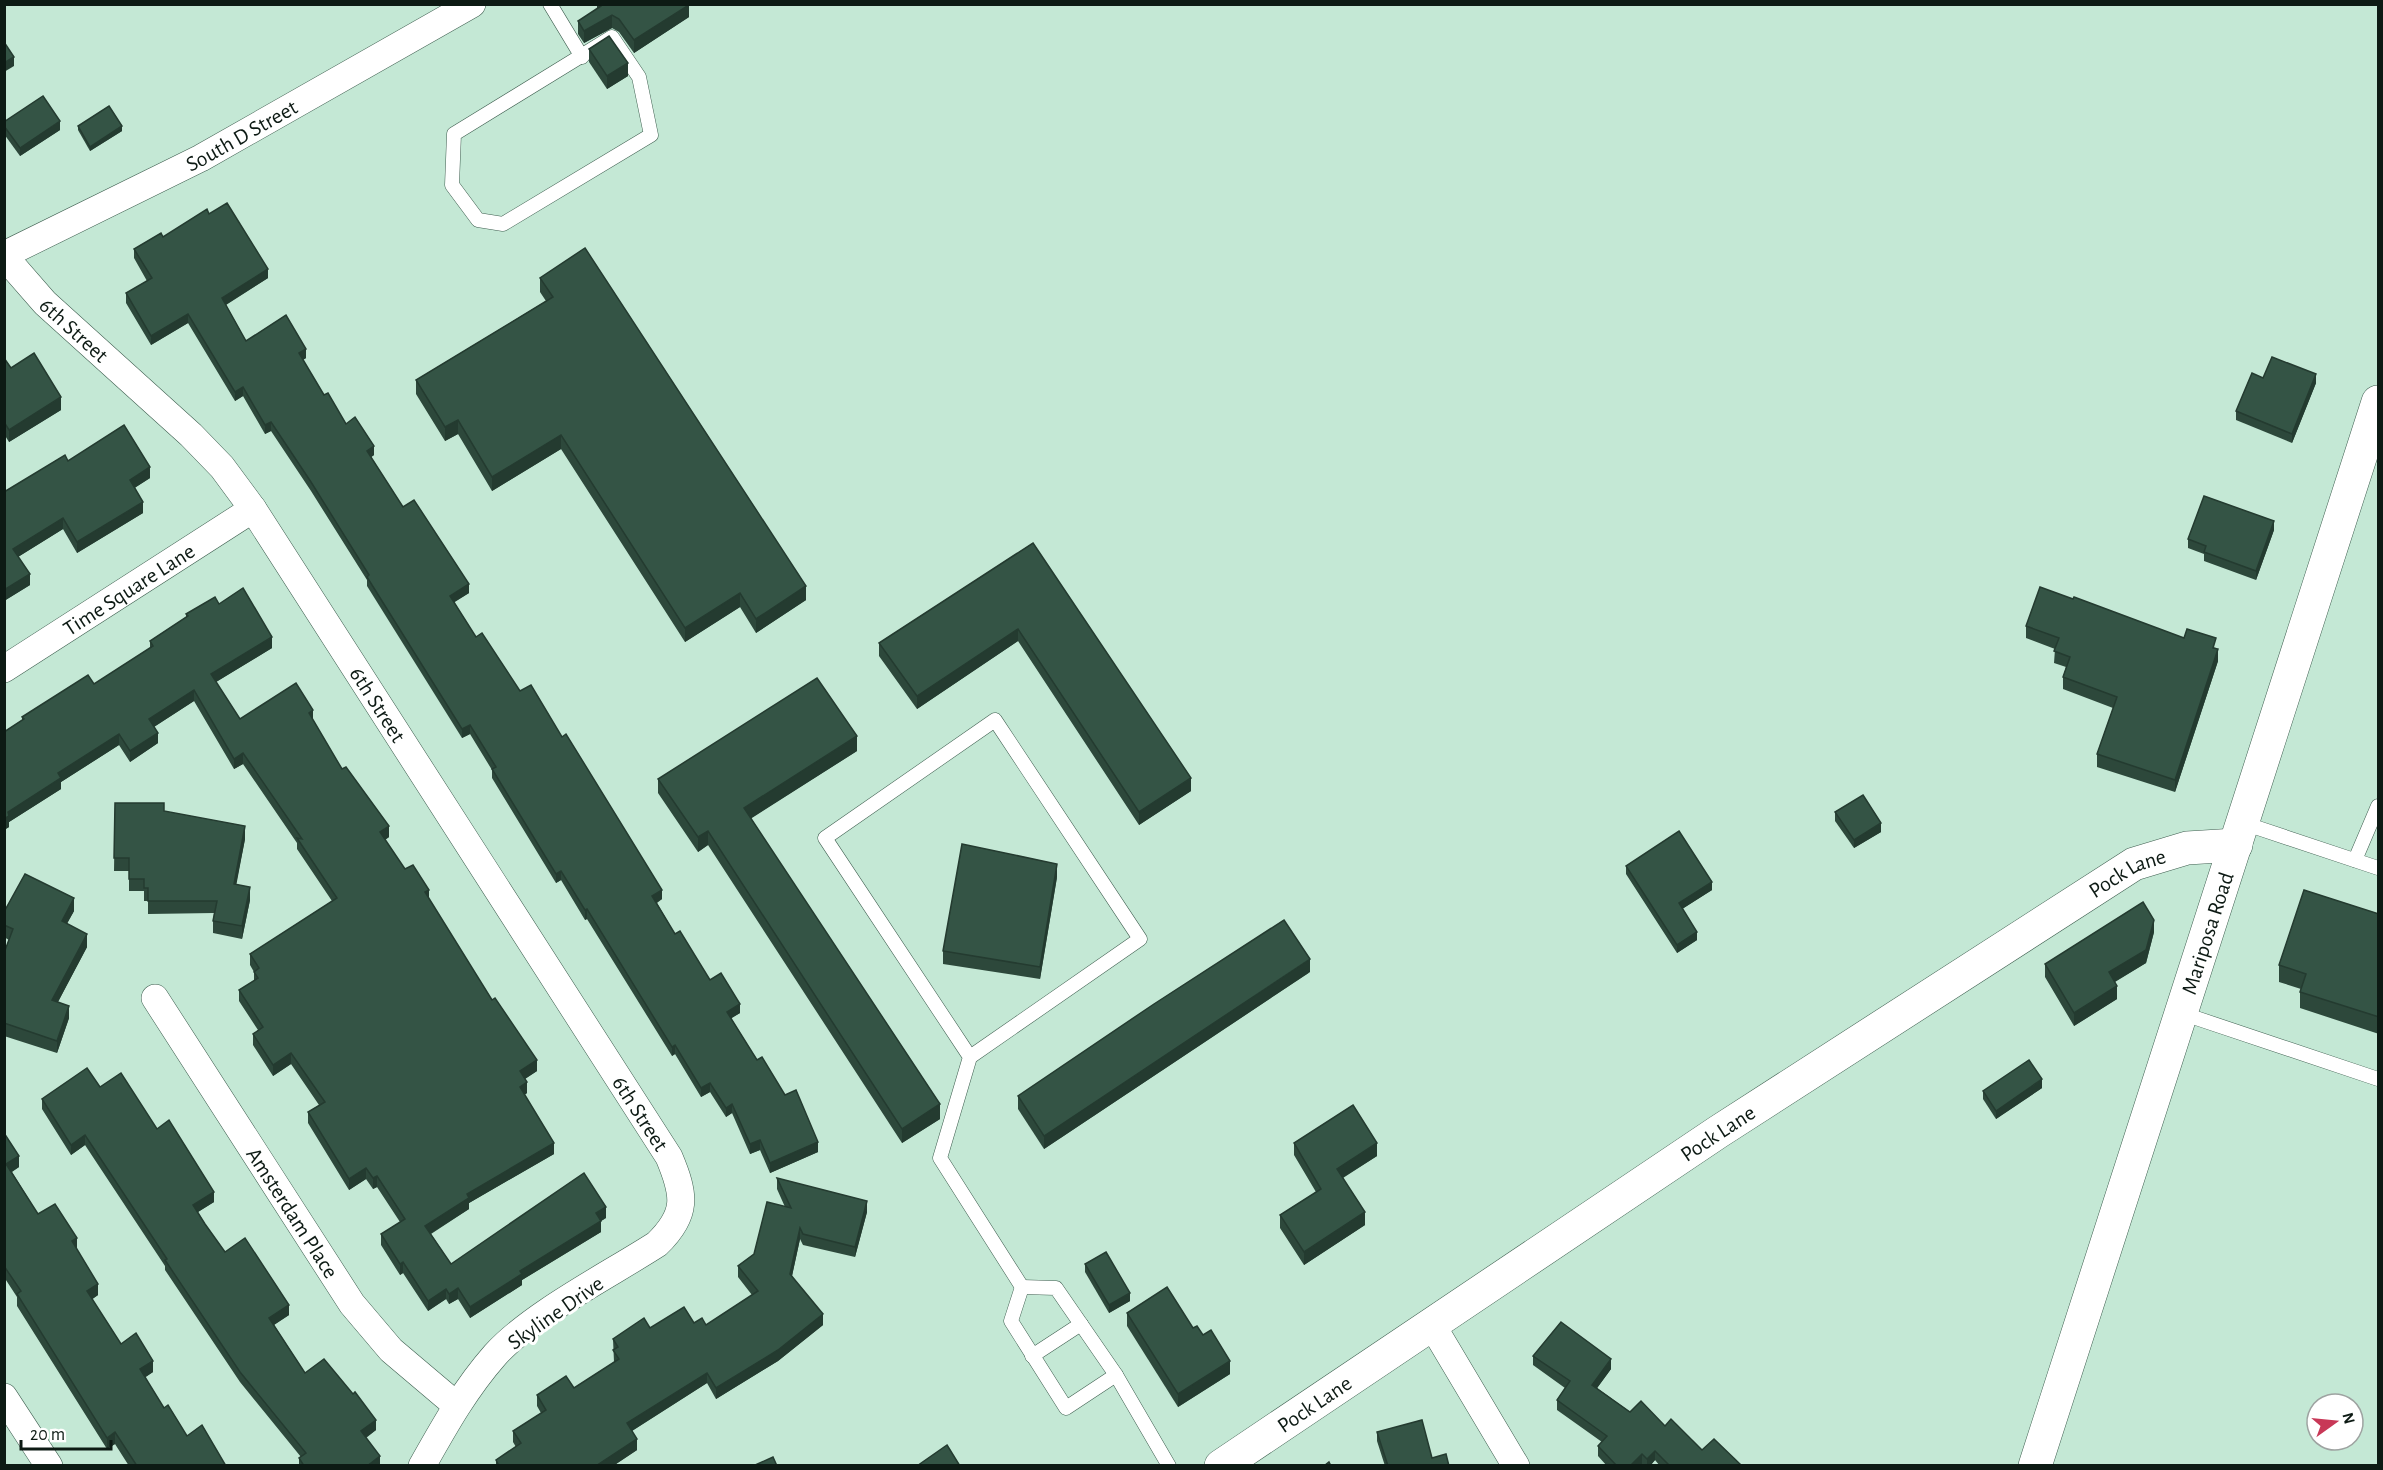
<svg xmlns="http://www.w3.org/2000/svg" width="2383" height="1470" viewBox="0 0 2383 1470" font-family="'Alegreya Sans',sans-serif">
  <rect width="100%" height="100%" fill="#c4e8d5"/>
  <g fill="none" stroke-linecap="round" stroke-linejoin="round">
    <defs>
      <g id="service">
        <polyline points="550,4 582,57"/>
        <polygon points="612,37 639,77 651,135 503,224 478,220 452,185 454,134"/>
        <polyline points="2243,823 2378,868"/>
        <polyline points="2355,860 2378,806"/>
        <polyline points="2181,1013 2378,1079"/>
        <polyline points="970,1057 825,838 995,720 1140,939 970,1057 940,1158 1022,1287"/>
        <polyline points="1022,1287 1056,1288 1116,1375 1169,1466"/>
        <polyline points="1022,1287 1011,1321 1066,1408 1116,1375"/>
        <polyline points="1032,1356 1081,1324"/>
      </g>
      <g id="minor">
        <path id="s1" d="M4 255 201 158 472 4"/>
        <path id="s2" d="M4 256 45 303 191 435 222 467 253 509 669 1157C685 1195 688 1214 657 1244 609 1275 532 1314 495 1355 465 1389 444 1427 422 1466"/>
        <path id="s3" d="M4 669 253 509"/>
        <path id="s4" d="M155 998 352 1304 391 1350 456 1405"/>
        <polyline points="1432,1325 1516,1466"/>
        <polyline points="4,1397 49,1466"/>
      </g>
      <g id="tertiary">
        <path id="s5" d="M1221 1466 1718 1132 2134 864 2187 848 2236 845"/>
      </g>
      <g id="primary">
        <path id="s6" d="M2035 1466 2378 402"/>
      </g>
    </defs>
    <use href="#service" stroke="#3f5f50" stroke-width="15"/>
    <use href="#minor" stroke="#3f5f50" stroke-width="28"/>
    <use href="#tertiary" stroke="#3f5f50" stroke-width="34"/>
    <use href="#primary" stroke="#3f5f50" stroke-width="34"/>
    <use href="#service" stroke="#fff" stroke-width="14"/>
    <use href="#minor" stroke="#fff" stroke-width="27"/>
    <use href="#tertiary" stroke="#fff" stroke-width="33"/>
    <use href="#primary" stroke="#fff" stroke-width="33"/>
  </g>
  <g fill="#2d483b">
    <polygon points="597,4 689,4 689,17 634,53 619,32 612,28 584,43 578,34 578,21 597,9"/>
    <polygon points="589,49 628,76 607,89 589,62"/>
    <polygon points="4,122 60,130 20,156 4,134"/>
    <polygon points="78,126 122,131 90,151 78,130"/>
    <polygon points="209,214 268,278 226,305 246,341 306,358 303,360 324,395 346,424 374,455 371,457 403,507 469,593 454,602 476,637 520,691 562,737 662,899 657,903 675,934 710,980 740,1013 731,1018 757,1060 818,1152 770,1173 760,1150 750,1154 732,1113 726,1117 710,1092 701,1097 675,1054 672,1056 587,919 585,920 561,880 556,883 492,778 492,770 470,734 462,738 367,586 367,580 311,491 271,431 265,434 243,396 235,401 188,323 151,345 126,303 126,293 147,281 134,258 134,249 163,237"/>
    <polygon points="540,278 806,600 756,633 740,607 685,642 561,449 492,491 458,434 445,441 416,394 416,380 546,301 540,292"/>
    <polygon points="4,358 11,368 61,410 9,442 4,434"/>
    <polygon points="2263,378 2316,383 2292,443 2236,420 2236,411"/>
    <polygon points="68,461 150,478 134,488 143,513 77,553 63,529 18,557 30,585 4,601 4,492"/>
    <polygon points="2274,530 2256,580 2204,561 2204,554 2188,548 2188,539"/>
    <polygon points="1033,543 1191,791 1139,825 1018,641 917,709 879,656 879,643"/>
    <polygon points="219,604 272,648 216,682 240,719 313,720 342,769 389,837 385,840 405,869 429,899 492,1000 537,1071 525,1079 527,1093 524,1095 554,1154 469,1203 469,1209 431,1234 451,1264 606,1218 601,1221 601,1232 522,1280 522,1285 470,1318 458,1299 449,1304 446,1299 428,1311 403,1273 400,1275 381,1245 381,1234 400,1222 377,1187 373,1189 366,1179 349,1190 308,1123 308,1112 319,1105 291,1064 273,1076 253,1045 253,1034 258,1030 239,1001 239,990 254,981 254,972 250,965 250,954 332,901 297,849 297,843 243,764 234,769 194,701 154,727 158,743 130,762 119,745 61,782 61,789 9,822 9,827 4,830 4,732 22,720 22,717 94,684 150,648 150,641 186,617 186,614"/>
    <polygon points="2026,626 2184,638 2216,648 2218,661 2175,792 2097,767 2097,754 2113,708 2063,689 2063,677 2066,667 2054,663 2055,649 2026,638"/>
    <polygon points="857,751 751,818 940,1119 902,1143 708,845 698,852 658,793 658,779"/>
    <polygon points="115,803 164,811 245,839 236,884 250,900 242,939 213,933 213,921 214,913 148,914 148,901 144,901 144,891 129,891 129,871 114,871"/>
    <polygon points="1835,812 1881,832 1854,848 1835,821"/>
    <polygon points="1626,866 1712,890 1682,909 1697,940 1677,953 1626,874"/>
    <polygon points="1057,877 1040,979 943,964 943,951"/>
    <polygon points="74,911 67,923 87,947 58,1002 69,1018 57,1053 4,1036 4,953 9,940 4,937 4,912"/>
    <polygon points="2379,914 2379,1034 2300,1008 2300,992 2301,989 2279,982 2279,965"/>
    <polygon points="2154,932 2146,963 2115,982 2117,999 2074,1026 2045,977 2045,964"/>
    <polygon points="1310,972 1044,1149 1018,1109 1018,1096"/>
    <polygon points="100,1087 157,1129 214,1202 198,1212 205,1224 225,1252 289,1315 274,1325 305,1373 376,1430 366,1438 380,1466 299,1466 299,1458 301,1457 240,1382 165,1270 165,1266 85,1145 71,1155 42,1109 42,1099"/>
    <polygon points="2042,1088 1996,1119 1983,1099 1983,1091"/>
    <polygon points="4,1133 19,1167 12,1172 38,1214 77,1249 98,1295 92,1299 121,1344 153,1372 145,1377 164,1408 187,1436 226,1466 129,1466 115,1444 107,1449 17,1306 17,1297 4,1277"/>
    <polygon points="1294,1143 1377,1156 1343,1178 1365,1225 1304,1265 1280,1228 1280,1215 1316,1192 1294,1155"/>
    <polygon points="777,1178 867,1212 855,1257 803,1245 800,1239 792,1276 823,1325 778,1361 716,1399 707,1383 632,1431 637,1450 613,1466 496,1466 496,1460 516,1447 513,1442 513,1431 541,1413 537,1406 537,1395 574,1388 614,1362 613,1339 650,1328 694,1323 706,1325 752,1295 738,1277 738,1266 754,1254 785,1207 777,1189"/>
    <polygon points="1085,1264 1130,1301 1109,1313 1085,1272"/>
    <polygon points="1127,1313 1193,1328 1230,1374 1178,1407 1127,1326"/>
    <polygon points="1533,1356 1611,1369 1597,1388 1630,1412 1665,1426 1702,1450 1741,1466 1660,1466 1655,1460 1650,1466 1644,1466 1642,1464 1640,1466 1607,1466 1598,1456 1598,1446 1602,1442 1557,1410 1557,1400 1565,1388 1533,1365"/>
    <polygon points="1377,1432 1432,1458 1449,1466 1385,1466 1377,1441"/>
  </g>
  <g fill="#243b30">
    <polygon points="689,5 689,17 634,53 634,40"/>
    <polygon points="612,15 612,28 584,43 584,31"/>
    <polygon points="14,57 14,66 4,72 4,63"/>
    <polygon points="628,63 628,76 607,89 607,76"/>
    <polygon points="60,121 60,130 20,156 20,148"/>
    <polygon points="122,126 122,131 90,151 90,147"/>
    <polygon points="268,269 268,278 222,307 222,298"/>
    <polygon points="188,314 188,323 151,345 151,336"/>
    <polygon points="306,349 306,358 299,362 299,353"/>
    <polygon points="2316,374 2316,383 2292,443 2292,434"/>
    <polygon points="243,387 243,396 235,401 235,392"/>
    <polygon points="61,397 61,410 9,442 9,430"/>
    <polygon points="458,420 458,434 445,441 445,427"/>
    <polygon points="271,422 271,431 265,434 265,425"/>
    <polygon points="561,435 561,449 492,491 492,477"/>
    <polygon points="374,446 374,455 367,460 367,451"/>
    <polygon points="150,467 150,478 130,491 130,480"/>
    <polygon points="143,502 143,513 77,553 77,542"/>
    <polygon points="63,518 63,529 13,560 13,549"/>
    <polygon points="2274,521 2274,530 2256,580 2256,571"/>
    <polygon points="30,574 30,585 4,601 4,590"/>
    <polygon points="469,584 469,593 450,605 450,596"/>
    <polygon points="806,586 806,600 756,633 756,619"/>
    <polygon points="740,593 740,607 685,642 685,628"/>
    <polygon points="1018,629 1018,641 917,709 917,696"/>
    <polygon points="272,637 272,648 211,685 211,674"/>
    <polygon points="2218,649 2218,661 2175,792 2175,780"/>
    <polygon points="194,690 194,701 149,730 149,719"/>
    <polygon points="313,710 313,721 309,713"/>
    <polygon points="470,725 470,734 462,738 462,729"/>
    <polygon points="158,733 158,743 130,762 130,751"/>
    <polygon points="119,734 119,745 61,782 61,789 9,822 9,827 4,830 4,819 8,812 58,773"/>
    <polygon points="857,736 857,751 744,823 744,808"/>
    <polygon points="243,753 243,764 234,769 234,759"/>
    <polygon points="1191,778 1191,791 1139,825 1139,812"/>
    <polygon points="1881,823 1881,832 1854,848 1854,840"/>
    <polygon points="245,826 245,839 234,897 234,884"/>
    <polygon points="389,826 389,837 380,843 380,832"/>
    <polygon points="708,831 708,845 698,852 698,837"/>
    <polygon points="1057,864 1057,877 1040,979 1040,967"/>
    <polygon points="561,871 561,880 556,883 556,874"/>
    <polygon points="1712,882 1712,890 1679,911 1679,903"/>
    <polygon points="250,887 250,900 242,939 242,926"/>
    <polygon points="429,890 429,901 425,892"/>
    <polygon points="662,890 662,899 652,905 652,896"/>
    <polygon points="74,898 74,911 62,933 62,921"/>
    <polygon points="587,909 587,919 585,920 585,910"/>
    <polygon points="2154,920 2154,932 2146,963 2109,985 2109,972"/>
    <polygon points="1697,932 1697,940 1677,953 1677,945"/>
    <polygon points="87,934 87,947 52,1013 52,1000"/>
    <polygon points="1310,959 1310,972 1044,1149 1044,1136"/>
    <polygon points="2117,986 2117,999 2074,1026 2074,1013"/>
    <polygon points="740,1004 740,1013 727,1021 727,1012"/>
    <polygon points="69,1006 69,1018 57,1053 57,1041"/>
    <polygon points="675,1045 675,1054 672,1056 672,1047"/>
    <polygon points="291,1053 291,1064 273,1076 273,1065"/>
    <polygon points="537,1060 537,1071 520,1082 520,1071"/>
    <polygon points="2042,1079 2042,1088 1996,1119 1996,1111"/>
    <polygon points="527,1082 527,1093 520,1098 520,1087"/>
    <polygon points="710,1083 710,1092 701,1097 701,1088"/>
    <polygon points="732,1104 732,1113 726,1117 726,1108"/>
    <polygon points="940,1104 940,1119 902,1143 902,1129"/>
    <polygon points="85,1135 85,1145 71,1155 71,1145"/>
    <polygon points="760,1140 760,1150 750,1154 750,1144"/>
    <polygon points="818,1142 818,1152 770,1173 770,1163"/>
    <polygon points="554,1143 554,1154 469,1203 469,1209 425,1237 425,1226 467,1194"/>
    <polygon points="1377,1143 1377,1156 1337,1181 1337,1169"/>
    <polygon points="19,1156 19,1167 6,1175 6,1164"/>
    <polygon points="366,1168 366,1179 349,1190 349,1179"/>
    <polygon points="377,1176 377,1187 373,1189 373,1178"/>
    <polygon points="214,1192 214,1202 193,1215 193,1205"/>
    <polygon points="867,1201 867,1212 855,1257 855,1247"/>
    <polygon points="606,1207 606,1218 601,1221 601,1232 522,1280 522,1285 470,1318 470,1307 596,1213"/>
    <polygon points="1365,1212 1365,1225 1304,1265 1304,1252"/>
    <polygon points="800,1228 800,1239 790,1285 790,1274"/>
    <polygon points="77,1238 77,1249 72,1253 72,1241"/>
    <polygon points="403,1262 403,1273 400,1275 400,1264"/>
    <polygon points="98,1284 98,1295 87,1303 87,1291"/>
    <polygon points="458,1288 458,1299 449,1304 449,1294"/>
    <polygon points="446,1289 446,1299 428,1311 428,1301"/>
    <polygon points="1130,1293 1130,1301 1109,1313 1109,1305"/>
    <polygon points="289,1305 289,1315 269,1328 269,1318"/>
    <polygon points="823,1314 823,1325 778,1361 716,1399 716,1388"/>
    <polygon points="1611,1359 1611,1369 1592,1395 1592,1385"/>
    <polygon points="153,1361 153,1372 140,1381 140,1369"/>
    <polygon points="1230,1361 1230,1374 1178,1407 1178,1394"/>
    <polygon points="707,1373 707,1383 627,1434 627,1423"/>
    <polygon points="376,1420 376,1430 361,1441 361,1431"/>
    <polygon points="115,1432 115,1444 107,1449 107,1438"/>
    <polygon points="637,1439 637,1450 613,1466 596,1466"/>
    <polygon points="1655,1451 1655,1460 1650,1466 1647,1466 1647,1459"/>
    <polygon points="1642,1454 1642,1464 1640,1466 1630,1466"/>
    <polygon points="380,1456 380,1466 367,1466"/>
  </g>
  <g fill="#345445" stroke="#243b30" stroke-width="1.5">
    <polygon points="601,4 689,4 689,5 634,40 619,19 612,15 584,31 578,21 601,6"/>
    <polygon points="609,36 628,63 607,76 589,49"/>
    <polygon points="4,42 14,57 4,63"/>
    <polygon points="43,96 60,121 20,148 4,126 4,122"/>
    <polygon points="109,106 122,126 90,147 78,126"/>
    <polygon points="227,203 268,269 222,298 246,341 286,315 306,349 299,353 324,395 328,393 346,424 355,417 374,446 367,451 403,507 414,500 469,584 450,596 476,637 482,633 520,691 531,685 562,737 566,734 662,890 652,896 675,934 680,931 710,980 721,973 740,1004 727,1012 757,1060 762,1057 785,1095 796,1090 818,1142 770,1163 760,1140 750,1144 732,1104 726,1108 710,1083 701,1088 675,1045 672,1047 587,909 585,910 561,871 556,874 492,769 496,767 470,725 462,729 367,577 369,575 311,482 271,422 265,425 243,387 235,392 188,314 151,336 126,293 152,278 134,249 161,233 163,237 207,209 209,214"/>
    <polygon points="585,248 806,586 756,619 740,593 685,628 561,435 492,477 458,420 445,427 416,380 553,297 540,278"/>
    <polygon points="34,353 61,397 9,430 4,422 4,358 11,368"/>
    <polygon points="2272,357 2316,374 2292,434 2236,411 2252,373 2263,378"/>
    <polygon points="124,425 150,467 130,480 143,502 77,542 63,518 13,549 30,574 4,590 4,492 65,455 68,461"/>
    <polygon points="2204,496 2274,521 2256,571 2204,552 2206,546 2188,539"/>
    <polygon points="1033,543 1191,778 1139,812 1018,629 917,696 879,643"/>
    <polygon points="2040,587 2073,599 2074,597 2184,638 2187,629 2216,638 2213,648 2218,649 2175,780 2097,754 2117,697 2063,677 2070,657 2054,651 2059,638 2026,626"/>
    <polygon points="243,588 272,637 211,674 240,719 296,683 313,710 309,713 342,769 346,767 389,826 380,832 405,869 413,865 429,890 425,892 492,1000 495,998 537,1060 520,1071 527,1082 520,1087 554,1143 467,1194 469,1198 425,1226 451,1264 584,1173 606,1207 596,1213 601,1221 520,1271 522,1274 470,1307 458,1288 449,1294 446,1289 428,1301 403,1262 400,1264 381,1234 405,1219 377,1176 373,1178 366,1168 349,1179 308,1112 325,1102 291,1053 273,1065 253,1034 263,1027 239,990 258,978 254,972 259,968 250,954 337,898 297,838 302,839 243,753 234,759 194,690 149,719 158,733 130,751 119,734 58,773 61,778 8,812 9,816 4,819 4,732 24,719 22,717 88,675 94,684 153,646 150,641 188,616 186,614 215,597 219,604"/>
    <polygon points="817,678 857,736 744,808 940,1104 902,1129 708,831 698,837 658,779"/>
    <polygon points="1863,795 1881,823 1854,840 1835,812"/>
    <polygon points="115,803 164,803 164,811 245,826 234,884 250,887 242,926 213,921 217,901 148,901 148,888 144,888 144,879 129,879 129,858 114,858"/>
    <polygon points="1679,831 1712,882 1679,903 1697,932 1677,945 1626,866"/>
    <polygon points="962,844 1057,864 1040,967 943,951"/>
    <polygon points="25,874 74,898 62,921 87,934 52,1000 69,1006 57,1041 4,1023 4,953 13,929 4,925 4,912"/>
    <polygon points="2304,890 2379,914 2379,1017 2300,992 2306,974 2279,965"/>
    <polygon points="2143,902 2154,920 2146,950 2109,972 2117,986 2074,1013 2045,964"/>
    <polygon points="1284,920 1310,959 1044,1136 1018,1096 1154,1004"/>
    <polygon points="2029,1060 2042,1079 1996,1111 1983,1091"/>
    <polygon points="87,1068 100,1087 121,1073 157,1129 169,1120 214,1192 193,1205 205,1224 225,1252 245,1238 289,1305 269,1318 305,1373 324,1359 353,1394 355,1392 376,1420 361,1431 380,1456 367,1466 304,1466 299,1458 306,1453 240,1372 165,1260 167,1259 85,1135 71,1145 42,1099"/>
    <polygon points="1353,1105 1377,1143 1337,1169 1365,1212 1304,1252 1280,1215 1321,1189 1294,1143"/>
    <polygon points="4,1133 19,1156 6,1164 38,1214 55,1204 77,1238 72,1241 98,1284 87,1291 121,1344 136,1333 153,1361 140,1369 164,1408 168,1405 187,1436 202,1425 226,1466 137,1466 115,1432 107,1438 17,1294 21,1291 4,1266"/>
    <polygon points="777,1178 867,1201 855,1247 803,1234 800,1228 790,1274 823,1314 778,1350 716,1388 707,1373 627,1423 637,1439 596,1466 499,1466 496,1460 521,1443 513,1431 546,1410 537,1395 566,1376 574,1388 619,1359 613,1350 618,1347 613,1339 644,1318 650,1328 684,1307 694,1323 702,1318 706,1325 758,1291 738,1266 754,1254 767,1202 791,1208"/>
    <polygon points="1106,1252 1130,1293 1109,1305 1085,1264"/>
    <polygon points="1167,1287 1193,1328 1197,1326 1203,1335 1211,1330 1230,1361 1178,1394 1127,1313"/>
    <polygon points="1561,1322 1611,1359 1592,1385 1630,1412 1641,1401 1665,1426 1671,1419 1702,1450 1714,1439 1741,1465 1670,1466 1655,1451 1647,1459 1642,1454 1630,1466 1617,1466 1598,1446 1607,1436 1557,1400 1570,1381 1533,1356"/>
    <polygon points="1422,1420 1432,1458 1446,1454 1449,1466 1388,1466 1377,1432"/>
    <polygon points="947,1445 960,1466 917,1466"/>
    <polygon points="773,1457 777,1466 753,1466"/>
    <polygon points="1329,1462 1331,1466 1324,1466"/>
  </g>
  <g text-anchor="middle" stroke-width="6" stroke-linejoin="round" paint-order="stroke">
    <g font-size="22" fill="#0d1a14" stroke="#fff">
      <text dy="8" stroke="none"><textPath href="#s1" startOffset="266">South D Street</textPath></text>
      <text dy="8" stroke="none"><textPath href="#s2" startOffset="102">6th Street</textPath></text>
      <text dy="8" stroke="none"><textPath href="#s3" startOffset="148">Time Square Lane</textPath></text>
      <text dy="8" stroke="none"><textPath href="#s2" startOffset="588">6th Street</textPath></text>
      <text dy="8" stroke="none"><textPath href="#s5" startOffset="1084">Pock Lane</textPath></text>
      <text dy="8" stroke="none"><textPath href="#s6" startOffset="560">Mariposa Road</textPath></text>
      <text dy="8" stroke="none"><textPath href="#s2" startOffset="1074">6th Street</textPath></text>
      <text dy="8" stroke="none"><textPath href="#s5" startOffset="598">Pock Lane</textPath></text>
      <text dy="8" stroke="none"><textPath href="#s4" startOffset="255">Amsterdam Place</textPath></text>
      <text transform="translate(555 1312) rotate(-35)" y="8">Skyline Drive</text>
      <text dy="8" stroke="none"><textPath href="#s5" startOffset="112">Pock Lane</textPath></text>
    </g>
  </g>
  <rect width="2383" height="1470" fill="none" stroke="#0d1a14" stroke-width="12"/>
  <g transform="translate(2335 1422) rotate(75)"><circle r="28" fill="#ffffff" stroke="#9ea3a1" stroke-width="1.5"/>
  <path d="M0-4.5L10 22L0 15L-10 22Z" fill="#c83857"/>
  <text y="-9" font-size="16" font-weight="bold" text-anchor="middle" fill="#0d1a14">N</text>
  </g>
  <path d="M21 1440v9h90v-9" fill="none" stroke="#0d1a14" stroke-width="3"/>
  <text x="30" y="1440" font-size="18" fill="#0d1a14" stroke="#ffffff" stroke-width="4.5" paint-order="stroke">20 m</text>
</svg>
